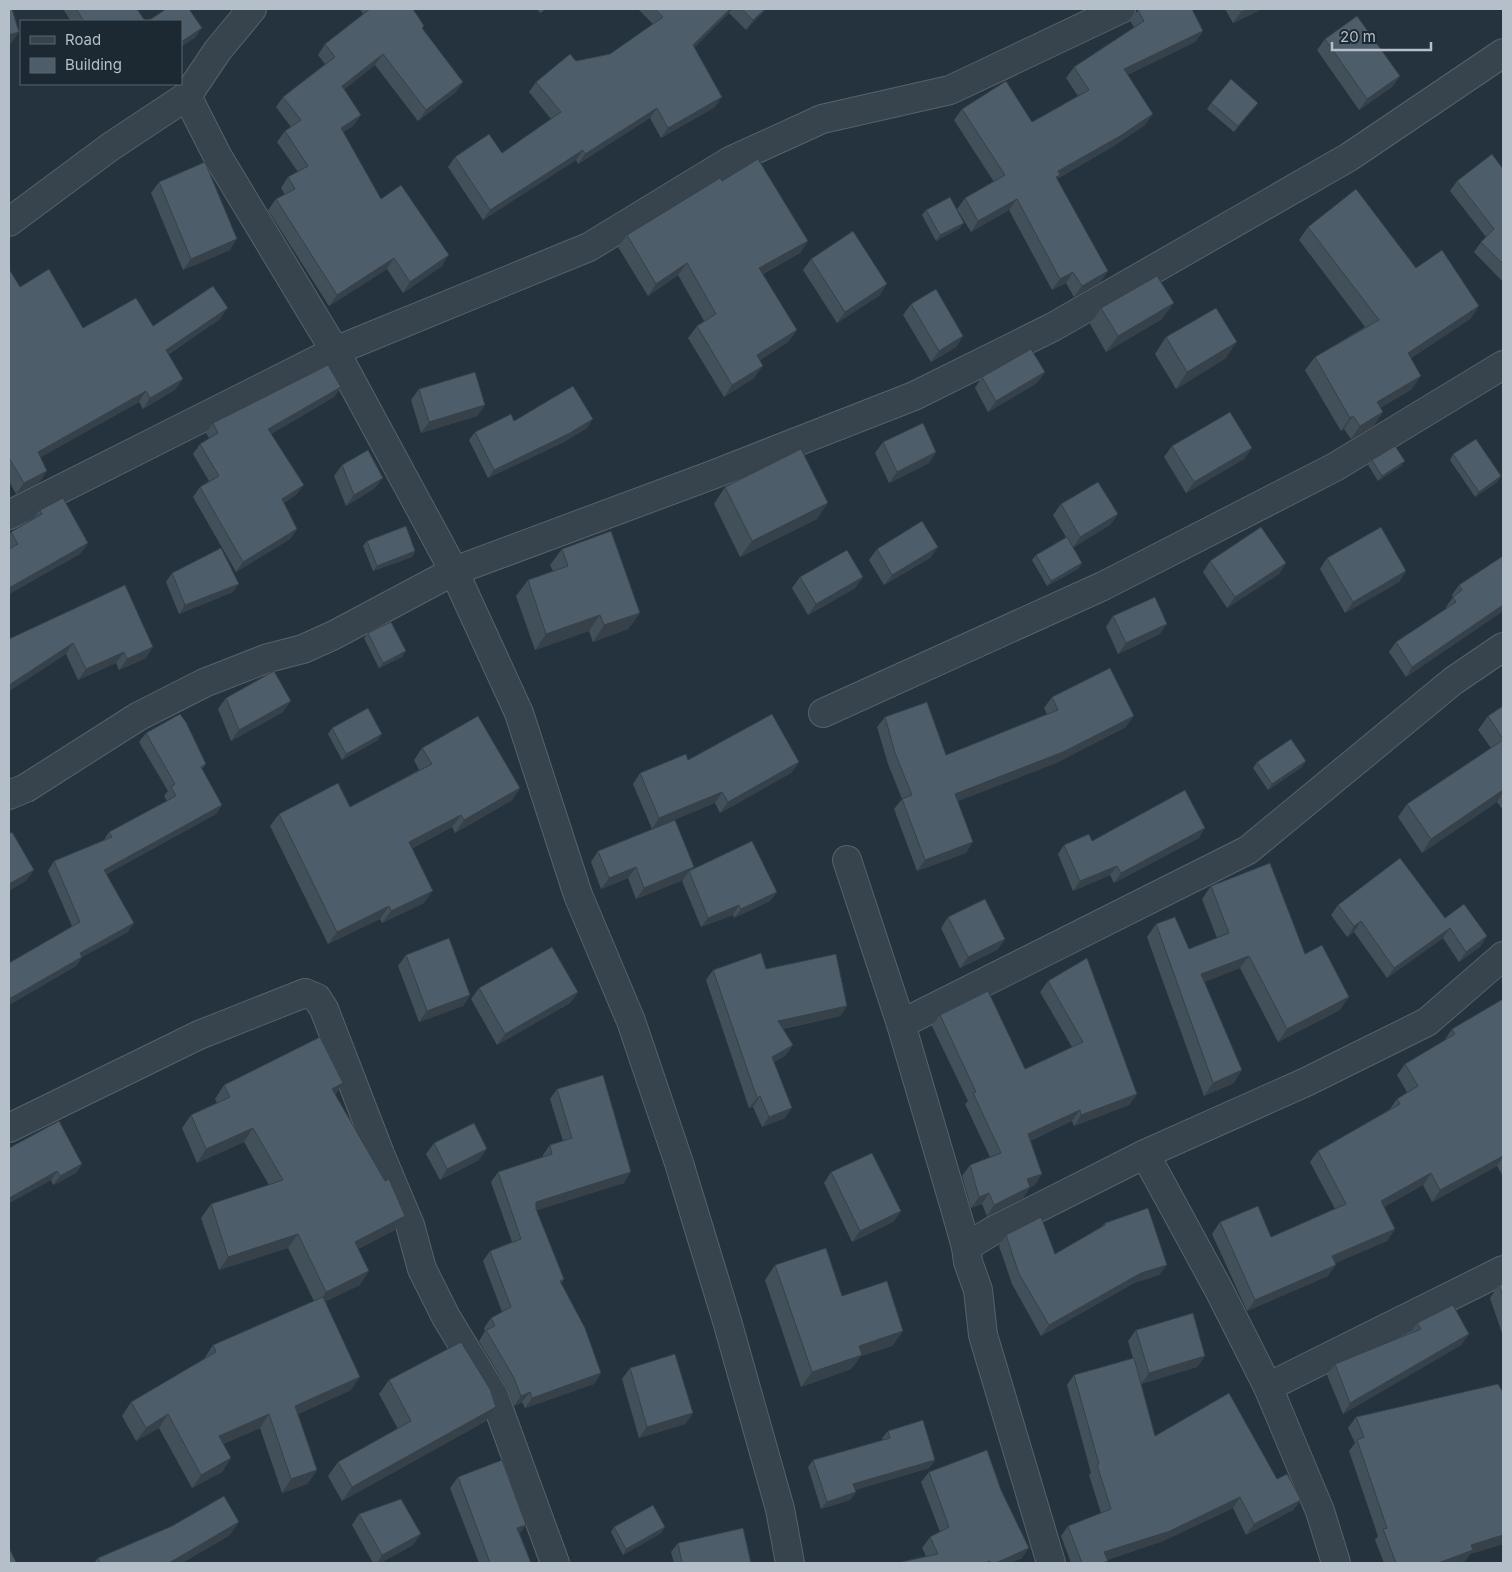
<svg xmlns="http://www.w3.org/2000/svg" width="1512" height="1572" viewBox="0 0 1512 1572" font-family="Inter,sans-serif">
  <rect width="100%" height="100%" fill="#24333d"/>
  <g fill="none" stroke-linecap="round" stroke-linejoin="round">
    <defs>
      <g id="minor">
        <polyline points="187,96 218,50 252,9"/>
        <polyline points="9,222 110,147 187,96 218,157 335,351 454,571 519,713 578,895 631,1021 679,1163 727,1321 780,1509 790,1563"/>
        <polyline points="9,515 335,351 589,247 730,161 822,119 950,90 1121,9"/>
        <polyline points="823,713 1103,586 1335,467 1503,365"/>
        <polyline points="9,795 26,788 139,716 204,683 268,658 303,649 334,635 454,571 712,475 914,396 1053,327 1349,157 1503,53"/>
        <polyline points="847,860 901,1024 955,1208 966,1247 968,1262 978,1290 983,1335 1051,1563"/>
        <polyline points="901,1024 1248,850 1453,681 1503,647"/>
        <polyline points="9,1128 199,1035 305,993 317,998 324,1009 380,1154 410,1225 422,1269 446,1317 494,1396 555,1563"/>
        <polyline points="1145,1154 1219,1290 1268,1387 1503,1270"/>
        <polyline points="966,1247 994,1230 1145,1154 1306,1082 1427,1022 1503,956"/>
        <polyline points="1268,1387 1320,1511 1336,1563"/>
      </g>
    </defs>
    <use href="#minor" stroke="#56626b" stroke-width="30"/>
    <use href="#minor" stroke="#38444d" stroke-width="28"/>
  </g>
  <g fill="#42505a">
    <polygon points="63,9 137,9 145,21 71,21"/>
    <polygon points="360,9 413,9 422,29 456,92 418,121 375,65 344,89 361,115 353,126 343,132 381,199 442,266 403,293 387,269 329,306 268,210 276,199 285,195 281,188 288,177 298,172 277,142 285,131 291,127 276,107 283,97 325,64 318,55 325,44 363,14"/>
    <polygon points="537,9 546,9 540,13"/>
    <polygon points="638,9 766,9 746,30 729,13 694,47 715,107 661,138 650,118 578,164 576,160 483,220 448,167 455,157 502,153 551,119 529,92 536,82 576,61 610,54 653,24"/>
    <polygon points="1139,9 1203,31 1195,42 1127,75 1145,125 1112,147 1057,179 1108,271 1100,282 1074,297 1066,283 1052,290 1009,210 971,232 957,209 965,198 994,182 954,120 962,109 1032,122 1078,96 1066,78 1074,67 1134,27 1130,21"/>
    <polygon points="1225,9 1262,9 1233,23"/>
    <polygon points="1325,39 1400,76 1392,87 1359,110 1317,50"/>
    <polygon points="1211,103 1258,103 1234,132 1207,109"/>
    <polygon points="1503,169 1503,282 1474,252 1481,242 1486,237 1450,191 1457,181"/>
    <polygon points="722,181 808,241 800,253 763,274 797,330 788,342 760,360 754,378 724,397 688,338 697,326 704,321 678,275 648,296 618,247 627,235"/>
    <polygon points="159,182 230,250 183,270 151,193"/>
    <polygon points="926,210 960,228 936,241 922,215"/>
    <polygon points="1308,227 1416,268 1479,306 1470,319 1411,358 1412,389 1380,408 1383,412 1374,425 1351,439 1344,429 1341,431 1305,370 1315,357 1365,327 1299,240"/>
    <polygon points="811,259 880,295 837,323 803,270"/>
    <polygon points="9,269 20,287 83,328 153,326 220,319 169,354 176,389 143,409 139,402 40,457 40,482 16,494 9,481"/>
    <polygon points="911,304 963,336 956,347 931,362 903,315"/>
    <polygon points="1101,308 1162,319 1106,352 1090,324"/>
    <polygon points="1166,337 1226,358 1176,389 1155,354"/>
    <polygon points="1045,372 1037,383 988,412 975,388 982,377"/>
    <polygon points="341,387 334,397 271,434 297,494 284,503 297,529 290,539 236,572 193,497 200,487 209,481 193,454 200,444 209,438 206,433 213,423"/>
    <polygon points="419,389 485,405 477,416 421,433 411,400"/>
    <polygon points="593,419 587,428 564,442 488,478 469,440 475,432 514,421"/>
    <polygon points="883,442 936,452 929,463 889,483 875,453"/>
    <polygon points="1172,446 1252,448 1244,459 1186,493 1164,457"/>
    <polygon points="1453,454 1501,476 1497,482 1475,497 1450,460"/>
    <polygon points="1372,460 1405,461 1401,466 1378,481 1368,465"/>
    <polygon points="342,465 375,488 346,506 334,476"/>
    <polygon points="725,487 817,519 740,557 714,504"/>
    <polygon points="1061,504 1118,514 1110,525 1073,547 1082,563 1078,569 1047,586 1032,560 1036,555 1066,537 1053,515"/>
    <polygon points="40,510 88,543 80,554 9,594 9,535 11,532 33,519"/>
    <polygon points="367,541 415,551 412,557 373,571 363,546"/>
    <polygon points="938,547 930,558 884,585 869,560 877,549"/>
    <polygon points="562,549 640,613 628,629 593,642 589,631 535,650 516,596 528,580 553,571 550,565"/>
    <polygon points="1503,556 1503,611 1406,677 1389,652 1396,642 1447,609 1446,607 1453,597 1452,595 1459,585"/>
    <polygon points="1327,558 1406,571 1399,582 1345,613 1320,569"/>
    <polygon points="1210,561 1286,563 1279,574 1227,608 1203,572"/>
    <polygon points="172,573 233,592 179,614 166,582"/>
    <polygon points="800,577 863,577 855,588 808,615 792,588"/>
    <polygon points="125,585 146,658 119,670 116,663 78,680 66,654 9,691 9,639"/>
    <polygon points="1113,616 1160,634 1118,654 1106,627"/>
    <polygon points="368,633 402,657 379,668 364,638"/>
    <polygon points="1052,697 1126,727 1056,763 958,801 966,853 917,871 894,809 902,799 888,764 877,727 885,717 946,755 1047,714 1044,708"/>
    <polygon points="226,698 283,712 231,741 218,709"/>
    <polygon points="1503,706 1503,810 1497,802 1422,853 1398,817 1407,804 1491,748 1478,730 1488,716"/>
    <polygon points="332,728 378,740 342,760 328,734"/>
    <polygon points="146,733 206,764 202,769 222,805 216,814 107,874 128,932 82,957 76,966 9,1005 9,963 72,926 48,871 54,861 104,840 109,832 167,801 164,796 168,791 139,742"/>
    <polygon points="422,748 520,788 512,800 455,833 452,827 413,848 424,903 382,923 380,919 328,944 270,826 279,814 350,807 419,770 414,760"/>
    <polygon points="688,760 799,762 791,773 720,813 715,803 652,829 633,784 640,773"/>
    <polygon points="1306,761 1302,767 1268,790 1253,768 1257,762"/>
    <polygon points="1199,838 1114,883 1110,875 1073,891 1058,854 1064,845 1092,841"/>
    <polygon points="598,851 694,867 693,869 777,892 770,901 734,918 733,915 701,927 682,881 683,880 636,899 628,878 601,889 591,862"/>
    <polygon points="1211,886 1305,954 1340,1010 1278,1042 1240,968 1204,982 1234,1083 1204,1096 1147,937 1156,924 1189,949 1217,938 1202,899"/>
    <polygon points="1338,905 1445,918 1487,936 1480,947 1459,962 1443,938 1387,978 1354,932 1347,937 1331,915"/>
    <polygon points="948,917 1005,939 997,950 960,968 941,928"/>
    <polygon points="406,955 470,995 463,1006 419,1022 398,966"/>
    <polygon points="766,969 847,1006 840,1016 783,1029 793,1045 785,1056 774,1062 785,1118 762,1127 753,1107 749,1108 706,980 713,970"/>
    <polygon points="1048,981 1137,1094 1129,1105 1074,1126 1072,1121 1030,1141 1035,1185 1030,1187 1023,1198 987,1216 982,1204 971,1208 962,1176 970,1165 990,1157 965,1104 968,1101 932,1026 940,1015 1025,1069 1072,1047 1040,992"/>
    <polygon points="479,988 578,992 570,1003 497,1045 471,999"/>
    <polygon points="1503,999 1503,1176 1497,1166 1432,1202 1423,1185 1384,1207 1395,1229 1387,1241 1335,1263 1328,1276 1247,1311 1212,1234 1220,1222 1271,1237 1335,1209 1310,1162 1318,1151 1389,1110 1397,1099 1407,1092 1397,1075 1405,1064 1444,1041 1452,1029"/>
    <polygon points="343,1083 335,1095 405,1216 395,1230 358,1249 360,1285 326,1301 351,1390 298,1414 317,1470 307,1484 282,1493 260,1428 223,1444 231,1458 222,1472 192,1488 159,1428 136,1441 122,1416 131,1402 204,1359 213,1345 314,1301 288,1248 219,1270 201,1218 211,1204 269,1185 244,1142 197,1163 182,1128 191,1115 217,1103 215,1099 224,1085"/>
    <polygon points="557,1089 624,1183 536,1210 564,1279 561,1283 601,1373 594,1384 525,1408 522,1402 514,1406 507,1388 479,1341 485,1331 484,1328 491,1318 502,1312 483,1261 490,1251 512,1242 491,1182 498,1172 543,1157 543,1155 550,1145 563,1141 550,1099"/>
    <polygon points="434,1143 479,1160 440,1180 426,1154"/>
    <polygon points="9,1148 82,1164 76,1173 53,1185 51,1180 9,1203"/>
    <polygon points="831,1172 901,1211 893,1222 852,1242 824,1183"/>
    <polygon points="1105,1223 1167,1265 1159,1275 1134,1283 1041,1336 1012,1284 999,1246 1006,1235 1055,1254 1101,1227"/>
    <polygon points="775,1265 842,1296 903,1331 892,1346 861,1356 851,1369 801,1387 765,1280"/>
    <polygon points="1503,1284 1503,1336 1490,1298 1499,1285"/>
    <polygon points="1417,1323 1469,1334 1461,1345 1343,1414 1327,1375 1335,1364 1410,1333"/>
    <polygon points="1136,1330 1205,1356 1197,1367 1141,1384 1155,1436 1277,1479 1301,1500 1293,1510 1246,1535 1233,1508 1163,1541 1107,1560 1106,1563 1071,1563 1061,1536 1068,1526 1101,1513 1089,1475 1091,1473 1067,1385 1074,1375 1133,1358 1128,1341"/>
    <polygon points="630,1368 693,1413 685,1424 639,1438 622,1379"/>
    <polygon points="389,1380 486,1421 342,1501 328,1476 338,1462 398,1429 379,1394"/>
    <polygon points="1503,1392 1503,1544 1470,1554 1465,1561 1458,1563 1384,1563 1375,1540 1378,1536 1349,1451 1355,1443 1348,1428 1356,1417"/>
    <polygon points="888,1431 935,1460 929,1468 855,1490 856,1492 850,1500 821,1509 808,1467 813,1460 883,1440 882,1438"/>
    <polygon points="929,1472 1022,1558 1011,1563 897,1563 926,1556 922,1548 930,1537 940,1532 921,1482"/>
    <polygon points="458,1477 520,1534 531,1563 479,1563 450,1488"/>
    <polygon points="359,1514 413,1545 380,1563 373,1563 352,1525"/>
    <polygon points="614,1527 665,1527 661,1533 623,1555 611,1532"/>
    <polygon points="230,1535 182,1563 94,1563 98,1558"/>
    <polygon points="678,1543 751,1563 674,1563 671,1552"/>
  </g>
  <g fill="#36414a">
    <polygon points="730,9 732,9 729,13 686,56 693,45"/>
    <polygon points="765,9 766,9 746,30 753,20"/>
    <polygon points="1247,9 1262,9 1233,23 1241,12"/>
    <polygon points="202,28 195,38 181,47 181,42"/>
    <polygon points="1203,31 1195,42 1116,80 1124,69"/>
    <polygon points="19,32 10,45 9,45 9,35"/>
    <polygon points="383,54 375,65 335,97 342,86"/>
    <polygon points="1400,76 1392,87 1359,110 1367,99"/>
    <polygon points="463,82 456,92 418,121 426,110"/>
    <polygon points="722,97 715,107 661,138 668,128"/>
    <polygon points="1258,103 1254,108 1234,132 1238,126"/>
    <polygon points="657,108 650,118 578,164 585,154"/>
    <polygon points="1153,114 1145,125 1112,147 1058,178 1052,186 1058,171"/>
    <polygon points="361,115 353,126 333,139 341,128"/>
    <polygon points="583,150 576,160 483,220 490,210"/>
    <polygon points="1017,199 1009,210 971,232 978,221"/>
    <polygon points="964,223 960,228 936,241 940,235"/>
    <polygon points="237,239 230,250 183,270 191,259"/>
    <polygon points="808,241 800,253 751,280 759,268"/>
    <polygon points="449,255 442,266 403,293 410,282"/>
    <polygon points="394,258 387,269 329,306 337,295"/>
    <polygon points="687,263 678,275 648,296 656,284"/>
    <polygon points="1108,271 1100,282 1074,297 1082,286"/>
    <polygon points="1073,272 1066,283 1052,290 1060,279"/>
    <polygon points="887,284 880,295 837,323 845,312"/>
    <polygon points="1174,303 1162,319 1106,352 1118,336"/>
    <polygon points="1479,306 1470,319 1398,366 1408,353"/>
    <polygon points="228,308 220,319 159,360 166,350"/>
    <polygon points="797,330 788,342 748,367 757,355"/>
    <polygon points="963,336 956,347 931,362 939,351"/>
    <polygon points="1237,342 1226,358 1176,389 1187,372"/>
    <polygon points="763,366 754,378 724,397 732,385"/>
    <polygon points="1045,372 1037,383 988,412 996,401"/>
    <polygon points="1421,376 1412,389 1367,416 1377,402"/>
    <polygon points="183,379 176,389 143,409 150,398"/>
    <polygon points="341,387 334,397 262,439 268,429"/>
    <polygon points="146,391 139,402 31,463 38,452"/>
    <polygon points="485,405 477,416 421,433 429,422"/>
    <polygon points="1383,412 1374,425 1351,439 1360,426"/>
    <polygon points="1353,416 1344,429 1341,431 1350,418"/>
    <polygon points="593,419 587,428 564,442 488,478 494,470"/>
    <polygon points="1252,448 1244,459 1186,493 1194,482"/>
    <polygon points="936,452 929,463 889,483 897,472"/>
    <polygon points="1405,461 1401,466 1378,481 1382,476"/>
    <polygon points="47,471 40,482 16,494 24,483"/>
    <polygon points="1501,476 1497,482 1475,497 1479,492"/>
    <polygon points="383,478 375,488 346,506 354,495"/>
    <polygon points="304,485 297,494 275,509 282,499"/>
    <polygon points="828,503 817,519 740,557 752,541"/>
    <polygon points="1118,514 1110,525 1073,548 1080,537"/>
    <polygon points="297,529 290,539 236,572 243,562"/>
    <polygon points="88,543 80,554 9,594 9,588"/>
    <polygon points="938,547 930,558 884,585 892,575"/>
    <polygon points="415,551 412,557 373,571 377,566"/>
    <polygon points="1082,563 1078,569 1047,586 1051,581"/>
    <polygon points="1286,563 1279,574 1227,608 1235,597"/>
    <polygon points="1406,571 1399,582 1345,613 1353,602"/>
    <polygon points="863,577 855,588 808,615 816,604"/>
    <polygon points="239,584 233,592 179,614 185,605"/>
    <polygon points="1503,605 1503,611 1406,677 1412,667"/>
    <polygon points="640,613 628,629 593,642 604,625"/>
    <polygon points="600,615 589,631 535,650 546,634"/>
    <polygon points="1167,624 1160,634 1118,654 1126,643"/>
    <polygon points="73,643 66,654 9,691 9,685"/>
    <polygon points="153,647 146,658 119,670 127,659"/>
    <polygon points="406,651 402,657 379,668 383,663"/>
    <polygon points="124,652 116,663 78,680 86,669"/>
    <polygon points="291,701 283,712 231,741 239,730"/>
    <polygon points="1134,716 1126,727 1056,763 948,805 955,794"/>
    <polygon points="382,734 378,740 342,760 346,754"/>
    <polygon points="1306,761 1302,767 1268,790 1272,784"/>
    <polygon points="799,762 791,773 720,813 728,802"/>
    <polygon points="520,788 512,800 455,833 464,820"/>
    <polygon points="1503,790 1503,793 1497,802 1422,853 1431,839"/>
    <polygon points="722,792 715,803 652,829 659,818"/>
    <polygon points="222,805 216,814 98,879 104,870"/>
    <polygon points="461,815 452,827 401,854 409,842"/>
    <polygon points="1205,828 1199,838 1114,883 1121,873"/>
    <polygon points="973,842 966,853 917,871 925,860"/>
    <polygon points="1117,866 1110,875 1073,891 1080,881"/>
    <polygon points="636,867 628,878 601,889 609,878"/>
    <polygon points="694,867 690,873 689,871 683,880 636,899 644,888"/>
    <polygon points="34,870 26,881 9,891 9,884"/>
    <polygon points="433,891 424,903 382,923 391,911"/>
    <polygon points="777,892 770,901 734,918 741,909"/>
    <polygon points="739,905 733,915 701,927 708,918"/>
    <polygon points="389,906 380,919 328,944 337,932"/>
    <polygon points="1361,921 1354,932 1347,937 1354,926"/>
    <polygon points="134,923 128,932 73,962 80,953"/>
    <polygon points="1450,928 1443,938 1387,978 1394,968"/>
    <polygon points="1487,936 1480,947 1459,962 1466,952"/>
    <polygon points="1005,939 997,950 960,968 968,957"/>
    <polygon points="1249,956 1240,968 1192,987 1201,974"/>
    <polygon points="82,957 76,966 9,1005 9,999"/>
    <polygon points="578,992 570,1003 497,1045 505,1034"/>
    <polygon points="470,995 463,1006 419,1022 427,1011"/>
    <polygon points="1349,997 1340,1010 1278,1042 1287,1029"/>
    <polygon points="847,1006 840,1016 771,1031 778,1021"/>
    <polygon points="793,1045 785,1056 764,1068 772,1057"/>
    <polygon points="1242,1070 1234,1083 1204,1096 1213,1083"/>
    <polygon points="343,1083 333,1097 332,1089"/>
    <polygon points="1137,1094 1129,1105 1074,1126 1081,1115"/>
    <polygon points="760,1096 753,1107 749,1108 757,1098"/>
    <polygon points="792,1108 785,1118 762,1127 769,1117"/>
    <polygon points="1080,1110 1072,1121 1020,1145 1028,1134"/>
    <polygon points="253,1128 244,1142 197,1163 206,1149"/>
    <polygon points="487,1149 479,1160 440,1180 447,1169"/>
    <polygon points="1503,1156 1503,1157 1497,1166 1432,1202 1440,1190"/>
    <polygon points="82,1164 76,1173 53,1185 60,1176"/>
    <polygon points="57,1171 51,1180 9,1203 9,1198"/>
    <polygon points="631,1172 624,1183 529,1213 536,1202"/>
    <polygon points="1431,1173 1423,1185 1373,1213 1381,1201"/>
    <polygon points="1042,1174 1035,1185 1020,1190 1027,1179"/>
    <polygon points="1030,1187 1023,1198 987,1216 994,1205"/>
    <polygon points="989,1193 982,1204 971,1208 979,1197"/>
    <polygon points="901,1211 893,1222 852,1242 860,1231"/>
    <polygon points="405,1216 395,1230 345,1255 355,1242"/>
    <polygon points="1395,1229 1387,1241 1324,1268 1332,1256"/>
    <polygon points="298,1234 288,1248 219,1270 228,1257"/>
    <polygon points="1167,1265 1159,1275 1134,1283 1041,1336 1049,1325 1141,1273"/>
    <polygon points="1336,1265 1328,1276 1247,1311 1255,1300"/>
    <polygon points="369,1271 360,1285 316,1306 326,1292"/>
    <polygon points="903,1331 892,1346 861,1356 851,1369 801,1387 812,1372 859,1346"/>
    <polygon points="1469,1334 1461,1345 1343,1414 1350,1403"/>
    <polygon points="1205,1356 1197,1367 1141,1384 1149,1373"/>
    <polygon points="601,1373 594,1384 525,1408 532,1398"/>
    <polygon points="360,1377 351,1390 286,1420 295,1406"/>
    <polygon points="530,1392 522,1402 514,1406 521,1396"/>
    <polygon points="496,1407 486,1421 342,1501 352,1487"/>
    <polygon points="693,1413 685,1424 639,1438 647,1427"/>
    <polygon points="168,1414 159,1428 136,1441 146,1428"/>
    <polygon points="269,1414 260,1428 210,1450 219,1436"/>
    <polygon points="231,1458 222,1472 192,1488 201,1475"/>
    <polygon points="935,1460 929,1468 848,1492 853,1484"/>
    <polygon points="317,1470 307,1484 282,1493 291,1479"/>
    <polygon points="856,1492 850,1500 821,1509 827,1502"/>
    <polygon points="1240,1497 1233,1508 1163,1541 1097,1563 1104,1552"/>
    <polygon points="1301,1500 1293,1510 1246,1535 1254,1524"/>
    <polygon points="239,1522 230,1535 182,1563 169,1563"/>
    <polygon points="526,1525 519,1535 517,1528"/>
    <polygon points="665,1527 661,1533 623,1555 626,1549"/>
    <polygon points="421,1534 413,1545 380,1563 377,1563 382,1555"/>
    <polygon points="1503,1535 1503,1544 1470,1554 1465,1561 1458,1563 1438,1563 1471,1545"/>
    <polygon points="1029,1548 1022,1558 1011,1563 996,1563"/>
  </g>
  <g fill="#4d5d69" stroke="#36414a">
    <polygon points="9,9 12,9 19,32 9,35"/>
    <polygon points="76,9 137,9 145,21 84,21"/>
    <polygon points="166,9 189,9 202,28 181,42 181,21 148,21"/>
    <polygon points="370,9 413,9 424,26 422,28 463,82 426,110 383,54 342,86 361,115 341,128 381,199 401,185 449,255 410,282 394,258 337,295 276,199 295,189 288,177 308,166 285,131 301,120 283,97 335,57 325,44"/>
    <polygon points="655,9 730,9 693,45 722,97 668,128 657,108 585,154 583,150 490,210 455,157 489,134 502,153 561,112 536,82 570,54 576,61 610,54 663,17"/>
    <polygon points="742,9 765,9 753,20"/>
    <polygon points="1139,9 1192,9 1203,31 1124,69 1153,114 1120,136 1058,171 1060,175 1056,177 1108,271 1082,286 1073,272 1060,279 1017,199 978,221 965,198 1005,175 962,109 1006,81 1032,122 1089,90 1074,67 1144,21 1138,10"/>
    <polygon points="1239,9 1247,9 1241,12"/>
    <polygon points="1357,16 1400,76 1367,99 1325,39"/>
    <polygon points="1231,79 1258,103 1238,126 1211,103"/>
    <polygon points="1492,154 1503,169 1503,264 1481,242 1494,229 1457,181"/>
    <polygon points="758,159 808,241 759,268 797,330 757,355 763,366 732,385 697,326 716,314 687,263 656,284 627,235 720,178 722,181"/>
    <polygon points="205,162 237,239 191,259 159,182"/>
    <polygon points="1356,189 1416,268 1442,250 1479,306 1408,353 1421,376 1377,402 1383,412 1360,426 1353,416 1350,418 1315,357 1379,320 1308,227"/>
    <polygon points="950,197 964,223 940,235 926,210"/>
    <polygon points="853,231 887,284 845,312 811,259"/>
    <polygon points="9,269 20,287 49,269 83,328 136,298 153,326 213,286 228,308 166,350 183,379 150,398 146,391 38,452 47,471 24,483 9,458"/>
    <polygon points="1157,276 1174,303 1118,336 1101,308"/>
    <polygon points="936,289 963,336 939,351 911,304"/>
    <polygon points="1216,308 1237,342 1187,372 1166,337"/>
    <polygon points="1031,349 1045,372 996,401 982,377"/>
    <polygon points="328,365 341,387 268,429 304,485 282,499 297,529 243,562 200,487 219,476 200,444 218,433 213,423"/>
    <polygon points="475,372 485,405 429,422 419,389"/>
    <polygon points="573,386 593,419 570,433 494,470 475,432 511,414 514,421"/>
    <polygon points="1230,412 1252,448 1194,482 1172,446"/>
    <polygon points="923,423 936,452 897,472 883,442"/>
    <polygon points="1476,439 1501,476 1479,492 1453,454"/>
    <polygon points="1395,446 1405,461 1382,476 1372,460"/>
    <polygon points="801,449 828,503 752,541 725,487"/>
    <polygon points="368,450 383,478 354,495 342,465"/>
    <polygon points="1098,482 1118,514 1080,537 1061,504"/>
    <polygon points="63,498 88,543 9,588 9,549 18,544 11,532 42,514 40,510"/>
    <polygon points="922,521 938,547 892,575 877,549"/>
    <polygon points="406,526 415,551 377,566 367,541"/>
    <polygon points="1261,527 1286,563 1235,597 1210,561"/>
    <polygon points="1381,527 1406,571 1353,602 1327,558"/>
    <polygon points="611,531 640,613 604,625 600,615 546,634 528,580 568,566 562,549"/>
    <polygon points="1067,537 1082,563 1051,581 1036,555"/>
    <polygon points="221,548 239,584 185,605 172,573"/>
    <polygon points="847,550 863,577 816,604 800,577"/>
    <polygon points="1503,556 1503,605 1412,667 1396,642 1456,602 1453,597 1462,590 1459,585"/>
    <polygon points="125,585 153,647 127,659 124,652 86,669 73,643 9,685 9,639"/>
    <polygon points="1155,597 1167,624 1126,643 1113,616"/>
    <polygon points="391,622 406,651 383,663 368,633"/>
    <polygon points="1110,668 1134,716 1063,752 955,794 973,842 925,860 902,799 912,795 895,753 885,717 927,702 946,755 1058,710 1052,697"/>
    <polygon points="274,671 291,701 239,730 226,698"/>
    <polygon points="1503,706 1503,739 1488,716"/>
    <polygon points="368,708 382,734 346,754 332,728"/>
    <polygon points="180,714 186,722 206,764 201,767 222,805 104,870 134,923 80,953 82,957 9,999 9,963 80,922 54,861 112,837 109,832 176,796 171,787 175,784 146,733"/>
    <polygon points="772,714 799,762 728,802 722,792 659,818 640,773 686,754 688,760"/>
    <polygon points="478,716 520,788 464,820 461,815 409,842 433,891 391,911 389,906 337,932 279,814 338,783 350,807 432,764 422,748"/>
    <polygon points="1291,739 1306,761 1272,784 1257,762"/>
    <polygon points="1503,740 1503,790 1431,839 1407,804"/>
    <polygon points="1185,790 1205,828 1121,873 1117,866 1080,881 1064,845 1089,834 1092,841"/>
    <polygon points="675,820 694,867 644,888 636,867 609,878 598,851"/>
    <polygon points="12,832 34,870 9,884 9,834"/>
    <polygon points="752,841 777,892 741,909 739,905 708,918 689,871"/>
    <polygon points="1400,858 1445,918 1464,904 1487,936 1466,952 1450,928 1394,968 1361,921 1354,926 1338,905"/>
    <polygon points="1270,863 1305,954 1322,945 1349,997 1287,1029 1249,956 1201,974 1242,1070 1213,1083 1156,924 1175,917 1189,949 1229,933 1211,886"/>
    <polygon points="985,899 1005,939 968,957 948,917"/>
    <polygon points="449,938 470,995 427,1011 406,955"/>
    <polygon points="552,947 578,992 505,1034 479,988"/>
    <polygon points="761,953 766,969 836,954 847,1006 778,1021 793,1045 772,1057 792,1108 769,1117 760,1096 757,1098 713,970"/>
    <polygon points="1087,958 1137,1094 1081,1115 1080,1110 1028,1134 1042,1174 1027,1179 1030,1187 994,1205 989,1193 979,1197 970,1165 1001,1153 973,1093 976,1092 940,1015 988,991 1025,1069 1083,1042 1048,981"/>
    <polygon points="1503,999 1503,1156 1440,1190 1431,1173 1381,1201 1395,1229 1332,1256 1336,1265 1255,1300 1220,1222 1258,1206 1271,1237 1346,1204 1318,1151 1400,1104 1397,1099 1418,1086 1405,1064 1455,1034 1452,1029"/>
    <polygon points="320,1037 343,1083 332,1089 385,1181 389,1179 405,1216 355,1242 369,1271 326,1292 298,1234 228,1257 211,1204 283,1180 253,1128 206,1149 191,1115 230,1097 224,1085"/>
    <polygon points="603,1075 631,1172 536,1202 536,1209 564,1279 560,1281 585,1328 601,1373 532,1398 530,1392 521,1396 514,1378 486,1330 495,1326 491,1318 511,1307 490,1251 521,1239 498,1172 552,1154 550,1145 572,1138 557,1089"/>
    <polygon points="59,1121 82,1164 60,1176 57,1171 9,1198 9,1148"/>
    <polygon points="474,1123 487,1149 447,1169 434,1143"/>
    <polygon points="872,1153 901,1211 860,1231 831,1172"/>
    <polygon points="1148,1208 1167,1265 1141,1273 1049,1325 1019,1274 1006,1235 1041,1217 1055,1254 1105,1225 1105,1223"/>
    <polygon points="826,1248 842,1296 887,1281 903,1331 859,1346 862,1355 812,1372 775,1265"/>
    <polygon points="1503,1284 1503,1296 1499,1285"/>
    <polygon points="323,1297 360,1377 295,1406 317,1470 291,1479 269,1414 219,1436 231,1458 201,1475 168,1414 146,1428 131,1402 216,1352 213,1345"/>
    <polygon points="1453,1305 1469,1334 1350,1403 1335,1364 1421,1329 1417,1323"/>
    <polygon points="1193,1313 1205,1356 1149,1373 1136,1330"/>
    <polygon points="461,1342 490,1389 496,1407 352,1487 338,1462 411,1421 389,1380"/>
    <polygon points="675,1354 693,1413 647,1427 630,1368"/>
    <polygon points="1134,1358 1155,1436 1229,1393 1277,1479 1287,1474 1301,1500 1254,1524 1240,1497 1170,1531 1104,1552 1108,1561 1102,1563 1082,1563 1068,1526 1111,1509 1097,1465 1099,1464 1074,1375"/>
    <polygon points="1498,1384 1503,1392 1503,1535 1471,1545 1473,1550 1438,1563 1396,1563 1383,1529 1387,1528 1357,1440 1364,1437 1356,1417"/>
    <polygon points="923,1420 935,1460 853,1484 856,1492 827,1502 813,1460 890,1438 888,1431"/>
    <polygon points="987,1450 1001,1490 1029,1548 996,1563 991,1563 990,1561 985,1563 897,1563 938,1554 930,1537 949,1527 929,1472"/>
    <polygon points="502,1460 526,1525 517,1528 531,1563 490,1563 458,1477"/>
    <polygon points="224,1496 239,1522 169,1563 100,1563 98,1558 172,1526"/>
    <polygon points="401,1499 421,1534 382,1555 359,1514"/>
    <polygon points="653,1505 665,1527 626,1549 614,1527"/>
    <polygon points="743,1528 751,1563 682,1563 678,1543"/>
    <polygon points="9,1548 16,1562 15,1563 9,1563"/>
  </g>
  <rect width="1512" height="1572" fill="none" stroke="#b4bfc9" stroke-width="20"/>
  <rect x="20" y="20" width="162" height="65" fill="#1d2932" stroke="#59656e"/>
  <rect x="30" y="36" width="25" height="8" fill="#38444d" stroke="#59656e"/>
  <text x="65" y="45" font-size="15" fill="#b4bfc9">Road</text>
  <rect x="30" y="58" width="25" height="15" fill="#4d5d69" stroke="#59656e"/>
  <text x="65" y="70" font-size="15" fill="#b4bfc9">Building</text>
  <path d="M1332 42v8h99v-8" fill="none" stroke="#b4bfc9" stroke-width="2.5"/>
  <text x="1340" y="42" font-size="15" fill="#b4bfc9" stroke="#1d2932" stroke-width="4" paint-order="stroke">20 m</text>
</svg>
